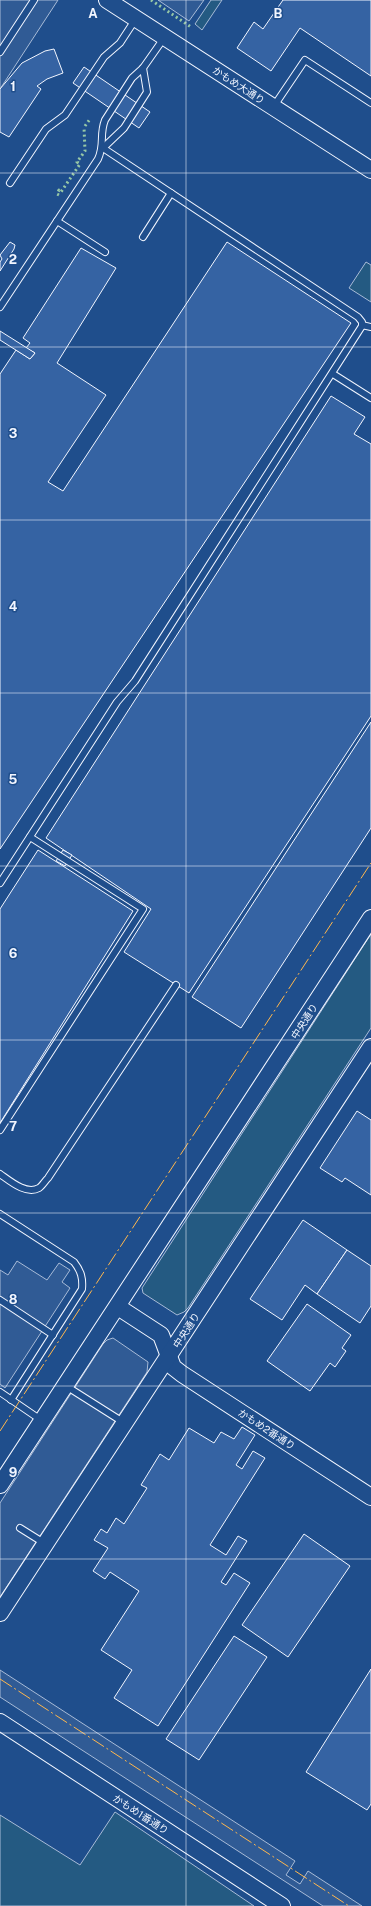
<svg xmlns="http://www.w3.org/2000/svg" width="371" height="1906" viewBox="0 0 371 1906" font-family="'Public Sans','Noto Sans JP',sans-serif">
  <rect width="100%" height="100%" fill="#1f4e8c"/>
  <g fill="#245a82" stroke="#a8bbd7">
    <polygon points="211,0 222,0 202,30 195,24"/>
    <polygon points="366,262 371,265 371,302 349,288"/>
    <polygon points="371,934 371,1028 188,1308 184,1312 177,1315 146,1295 143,1293 142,1288"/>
    <polygon points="115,1812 254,1906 0,1906 0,1815 80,1865"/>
  </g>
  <g fill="#305b95" stroke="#a8bbd7">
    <polygon points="0,0 58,0 0,89"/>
    <polygon points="158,0 204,0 189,21"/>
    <polygon points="17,1261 47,1280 59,1263 70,1270 62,1282 70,1288 5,1388 0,1384 0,1270 8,1275"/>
    <polygon points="113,1338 148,1362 147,1372 0,1597 0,1503 103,1344 107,1340"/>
    <polygon points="0,1670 295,1861 286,1875 300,1884 308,1871 362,1906 323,1906 0,1697"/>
  </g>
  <g fill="#3563a3" stroke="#f2f6ff">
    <polygon points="283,0 371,0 371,76 300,28 271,71 237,48 254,22 263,29"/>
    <polygon points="54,49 63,73 47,79 37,86 41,89 9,137 0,132 0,89 22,63 45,51"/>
    <polygon points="84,67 150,112 139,128 73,83"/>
    <polygon points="10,242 15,245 14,249 0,271 0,262 2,259 0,255"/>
    <polygon points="227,242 351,323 0,849 0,374 16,350 30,359 35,353 26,348 30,343 23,338 81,248 116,268 57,363 106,395 48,482 63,491"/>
    <polygon points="0,331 35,353 30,359 0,340"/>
    <polygon points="331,396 365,417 354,434 371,444 371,716 189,993 124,952 151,909 46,838"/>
    <polygon points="371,722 371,828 241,1028 192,997"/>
    <polygon points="38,850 133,911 0,1123 0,909"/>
    <polygon points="63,850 72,855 65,866 56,861"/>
    <polygon points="357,1111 371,1120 371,1195 345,1178 342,1182 320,1168"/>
    <polygon points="303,1220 347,1250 317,1294 305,1285 282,1320 250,1299"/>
    <polygon points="347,1250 371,1266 371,1306 360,1323 317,1294"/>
    <polygon points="307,1304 351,1335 342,1348 346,1351 335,1367 330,1363 310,1391 267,1361"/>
    <polygon points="242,1427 255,1435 236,1465 242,1469 253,1451 265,1458 210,1545 226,1555 238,1536 247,1541 221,1582 226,1585 234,1573 250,1583 158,1726 114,1698 132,1670 101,1650 139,1591 110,1572 105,1579 93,1571 108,1548 94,1540 101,1529 107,1533 116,1518 124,1524 147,1488 141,1485 160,1454 169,1460 189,1428 214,1443 221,1432 234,1439"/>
    <polygon points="304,1534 350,1566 288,1657 242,1625"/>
    <polygon points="234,1636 267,1657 199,1760 166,1739"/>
    <polygon points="371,1669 371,1804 367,1810 306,1772"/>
  </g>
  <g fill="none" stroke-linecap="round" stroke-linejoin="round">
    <defs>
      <g id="service">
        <polyline points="0,52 34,0"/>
        <polyline points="274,106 305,60 371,103"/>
        <polyline points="10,183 46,129 65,115 104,57 120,43 135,20"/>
        <polyline points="57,221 105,252"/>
        <polyline points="143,237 171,193"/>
        <path d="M0 307 98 159C105 144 99 135 105 120L132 78 143 68 164 38"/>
        <polyline points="362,325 371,327"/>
        <polyline points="333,374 371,398"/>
        <polyline points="0,883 117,702 135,681 362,326 362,322 358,317 103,148 124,128 147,92 143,68"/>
        <polyline points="0,1130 143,909 30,837"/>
        <path d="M0 1174C10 1181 26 1195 39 1188 42 1186 45 1181 48 1178L176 985"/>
        <path d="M0 1214 74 1262C81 1271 83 1278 82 1289L11 1400"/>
        <polyline points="0,1300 53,1335"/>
        <polyline points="66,1386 123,1422"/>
        <polyline points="0,1392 41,1420"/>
        <polyline points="20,1528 44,1543"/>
      </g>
      <g id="tertiary">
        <polyline points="107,0 371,170"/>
        <polyline points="118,1307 161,1335 173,1367 182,1374 371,1497"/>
        <polyline points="0,1485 371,918"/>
        <polyline points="0,1613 371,1047"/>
        <polyline points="0,1722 282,1906"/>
      </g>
    </defs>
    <use href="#service" stroke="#f2f6ff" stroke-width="8"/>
    <use href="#tertiary" stroke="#f2f6ff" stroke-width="18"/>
    <use href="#service" stroke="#1f4e8c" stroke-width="6"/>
    <use href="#tertiary" stroke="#1f4e8c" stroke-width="16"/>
    <g stroke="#97c8a6" stroke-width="3" stroke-dasharray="2 3" stroke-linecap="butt">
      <polyline points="151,0 191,27"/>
      <polyline points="85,126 90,119"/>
      <polyline points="59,195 57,194 59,190 61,192 80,164 77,162 85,151 84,127"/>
    </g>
    <g stroke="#ffb74d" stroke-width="1" stroke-dasharray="14 3 2 3" stroke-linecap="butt">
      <polyline points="0,1431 371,863"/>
      <polyline points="0,1679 349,1906"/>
    </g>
  </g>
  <path fill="none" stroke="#f2f6ff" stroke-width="1" stroke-opacity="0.55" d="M186 0V1906M0 173H371M0 347H371M0 520H371M0 693H371M0 866H371M0 1040H371M0 1213H371M0 1386H371M0 1559H371M0 1733H371"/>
  <g text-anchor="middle" stroke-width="3" stroke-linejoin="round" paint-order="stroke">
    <g font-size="10" fill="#f2f6ff" stroke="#1f4e8c">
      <text transform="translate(239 85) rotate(33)" y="4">かもめ大通り</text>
      <text transform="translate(304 1021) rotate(-57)" y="4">中央通り</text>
      <text transform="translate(186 1330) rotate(-57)" y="4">中央通り</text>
      <text transform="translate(267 1429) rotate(33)" y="4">かもめ2番通り</text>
      <text transform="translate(141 1814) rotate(33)" y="4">かもめ1番通り</text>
    </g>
  </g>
  <g font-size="13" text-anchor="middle" font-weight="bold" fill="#f2f6ff" stroke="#1f4e8c" stroke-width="3" stroke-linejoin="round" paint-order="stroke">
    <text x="93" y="18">A</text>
    <text x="278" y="18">B</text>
    <text x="13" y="91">1</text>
    <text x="13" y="264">2</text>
    <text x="13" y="438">3</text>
    <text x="13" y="611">4</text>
    <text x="13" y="784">5</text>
    <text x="13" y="958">6</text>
    <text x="13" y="1131">7</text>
    <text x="13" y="1304">8</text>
    <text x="13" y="1477">9</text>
  </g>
</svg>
